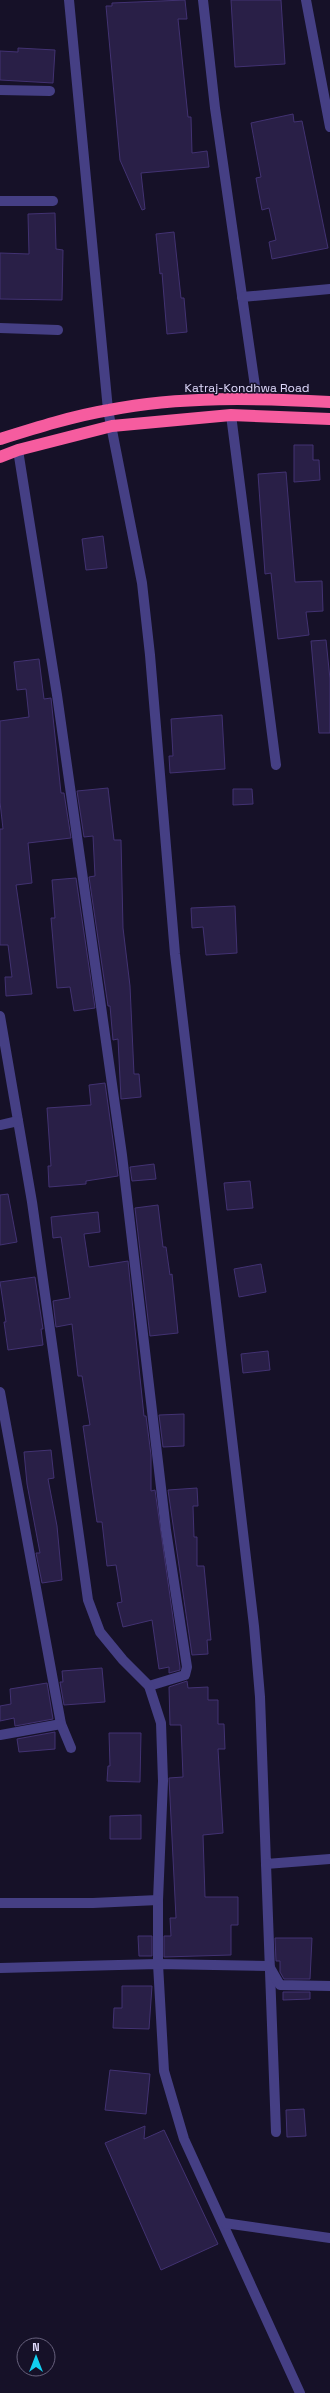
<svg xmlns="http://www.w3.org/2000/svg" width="330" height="2393" viewBox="0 0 330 2393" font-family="'Space Grotesk',sans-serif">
  <rect width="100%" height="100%" fill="#161128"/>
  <g fill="#291f47" stroke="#423272">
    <polygon points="185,0 187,19 178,19 188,117 191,117 192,153 207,151 209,167 141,173 145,209 142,210 120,160 106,6 112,6 112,3"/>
    <polygon points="231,0 281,0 285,64 235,67"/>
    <polygon points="18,48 55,50 53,83 0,80 0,51 18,52"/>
    <polygon points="293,114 294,122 302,121 328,248 272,259 269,242 276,240 269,208 262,210 256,178 261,177 251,123"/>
    <polygon points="55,213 56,249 63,250 62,300 0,299 0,253 29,254 28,214"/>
    <polygon points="174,232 181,298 184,298 187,332 167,334 162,273 160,274 156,234"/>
    <polygon points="294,445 313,445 313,460 319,460 320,480 294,482"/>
    <polygon points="286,472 295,582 322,581 323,611 306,612 309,635 278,639 271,573 265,574 258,474"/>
    <polygon points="103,536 107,568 86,570 82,539"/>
    <polygon points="326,640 330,679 330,733 319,733 311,641"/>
    <polygon points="39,659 44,699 51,698 61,793 64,793 71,838 28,843 32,883 16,885 32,994 6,996 5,977 12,977 8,945 0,945 0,829 3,829 0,802 0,721 29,717 26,689 17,690 14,662"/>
    <polygon points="222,715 225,769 170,773 169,756 173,756 171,719"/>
    <polygon points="108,788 114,840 121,840 123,928 130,986 134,1074 139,1074 141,1097 121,1099 118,1039 113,1040 110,1006 108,1006 89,877 95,876 93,836 84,837 77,791"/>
    <polygon points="233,789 252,789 253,804 233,805"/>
    <polygon points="76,878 95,1008 74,1011 70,987 57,988 51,918 55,918 52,880"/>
    <polygon points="235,906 237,953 206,955 203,927 192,928 191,908"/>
    <polygon points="105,1083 118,1176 86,1181 86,1184 49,1187 48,1166 51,1166 47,1108 91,1105 89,1085"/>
    <polygon points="154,1164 156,1179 132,1181 130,1167"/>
    <polygon points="250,1181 253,1208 227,1210 224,1183"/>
    <polygon points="8,1194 17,1242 0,1245 0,1195"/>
    <polygon points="158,1205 163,1247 166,1247 170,1275 172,1274 178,1333 150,1336 135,1208"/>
    <polygon points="98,1212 100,1232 84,1234 89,1267 128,1261 144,1416 146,1416 151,1455 151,1491 155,1490 180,1667 180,1670 169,1673 169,1667 159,1669 152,1620 123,1627 117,1603 122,1602 116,1565 107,1566 102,1522 97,1522 83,1426 90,1425 82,1376 78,1376 72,1324 56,1327 53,1301 70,1298 61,1237 53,1238 51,1217"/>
    <polygon points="261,1264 266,1292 239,1297 234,1269"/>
    <polygon points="35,1277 43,1329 41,1329 43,1345 8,1350 4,1322 6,1322 0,1282"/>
    <polygon points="268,1351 270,1370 243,1373 241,1354"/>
    <polygon points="184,1414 184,1446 163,1447 159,1415"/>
    <polygon points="51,1450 54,1478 48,1479 57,1526 62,1580 42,1583 36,1553 40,1553 27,1484 24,1452"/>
    <polygon points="197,1488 198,1506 193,1506 194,1537 197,1537 197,1566 204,1566 211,1640 207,1640 208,1654 192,1655 168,1490"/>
    <polygon points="102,1668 105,1702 64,1705 60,1682 63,1682 62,1671"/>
    <polygon points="187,1681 188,1688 208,1687 208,1700 218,1700 218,1724 224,1724 225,1749 218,1749 223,1833 203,1835 205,1897 238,1897 238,1925 231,1925 231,1955 164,1957 164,1936 171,1936 170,1918 176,1918 169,1778 183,1777 181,1725 170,1725 169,1687"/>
    <polygon points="47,1683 53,1719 15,1726 14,1718 0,1721 0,1706 11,1704 10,1689"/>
    <polygon points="55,1732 55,1749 19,1752 17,1739"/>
    <polygon points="109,1733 141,1733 140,1782 107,1781 108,1766 110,1766"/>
    <polygon points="141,1815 141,1839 110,1839 110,1816"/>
    <polygon points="138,1936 152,1936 152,1956 139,1956"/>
    <polygon points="275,1938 312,1938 310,1979 284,1979 280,1972 280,1961 276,1961"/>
    <polygon points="122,1986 152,1986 149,2029 113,2028 114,2008 122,2008"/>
    <polygon points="283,1992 310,1992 310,1999 283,2000"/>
    <polygon points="110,2070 150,2074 146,2114 105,2110"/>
    <polygon points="304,2109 306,2136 287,2137 286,2110"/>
    <polygon points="145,2126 144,2139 164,2130 218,2244 161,2270 105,2143"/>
  </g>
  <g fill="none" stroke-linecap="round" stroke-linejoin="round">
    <g stroke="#453f84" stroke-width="10">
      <polyline points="69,0 108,410 142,583 150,655 175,954 254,1626 260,1697 266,1864 330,1859"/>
      <polyline points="203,0 215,108 257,400"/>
      <polyline points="306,0 330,127"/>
      <polyline points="0,90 50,91"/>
      <polyline points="0,201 53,201"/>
      <polyline points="242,297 330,289"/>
      <polyline points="0,328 58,330"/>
      <polyline points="231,415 276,765"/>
      <polyline points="18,450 57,695 122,1155 166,1530 187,1667 185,1675 149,1686"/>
      <polyline points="0,1016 32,1202 88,1600 100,1632 123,1660 149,1686 161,1723 163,1781 158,1900 158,1964 164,2071 184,2139 300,2393"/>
      <polyline points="0,1125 18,1121"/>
      <polyline points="0,1392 61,1724 71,1748"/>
      <polyline points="0,1735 61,1724"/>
      <polyline points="266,1864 276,2132"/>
      <polyline points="0,1903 93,1903 158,1900"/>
      <polyline points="0,1968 158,1964 269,1966 280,1985 330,1986"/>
      <polyline points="224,2223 330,2238"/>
    </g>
    <g stroke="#f65c9f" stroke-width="12">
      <path d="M0 439C35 428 73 416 109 410 181 396 257 398 330 402"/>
      <polyline points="0,457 18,450 112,426 231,415 330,419"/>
    </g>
  </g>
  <g text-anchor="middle" stroke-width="3" stroke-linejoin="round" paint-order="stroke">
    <g font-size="12" fill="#e0dafd" stroke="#161128">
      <text x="247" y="392">Katraj-Kondhwa Road</text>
    </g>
  </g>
  <g transform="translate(36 2357)"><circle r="19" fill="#161128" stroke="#67617d"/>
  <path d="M0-3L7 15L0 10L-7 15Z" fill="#12d1f2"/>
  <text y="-6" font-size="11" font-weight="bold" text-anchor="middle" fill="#e0dafd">N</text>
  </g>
</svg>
